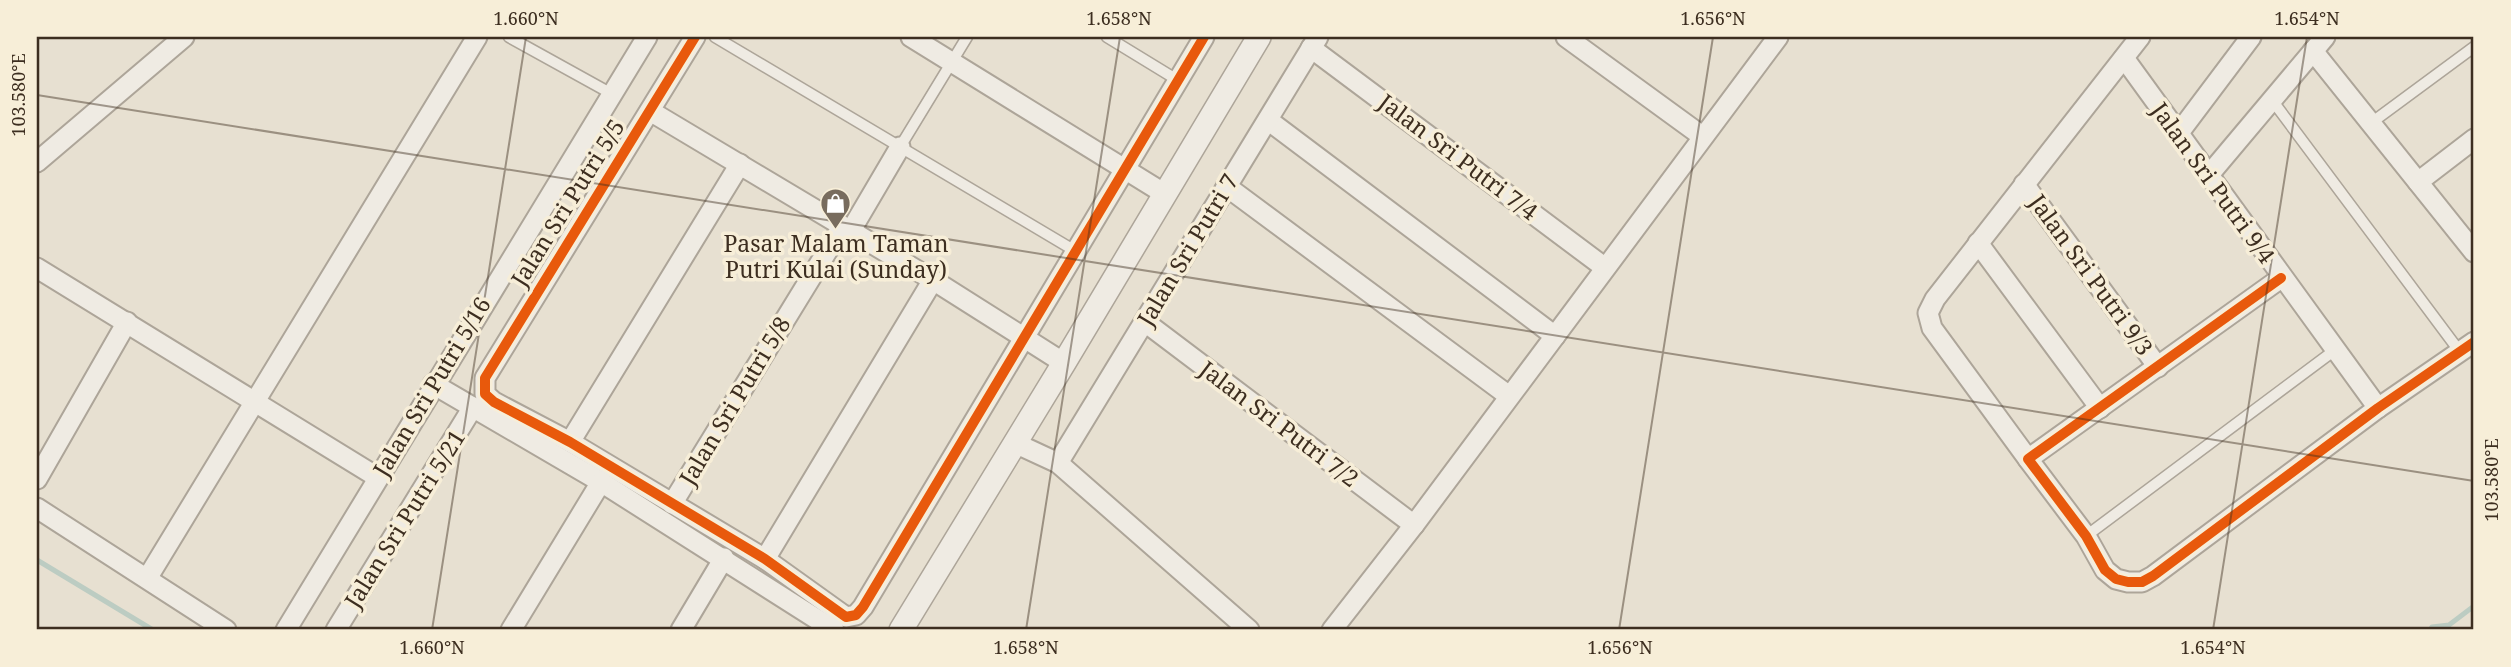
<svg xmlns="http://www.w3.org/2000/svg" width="2511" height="667" viewBox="0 0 2511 667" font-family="'Noto Serif',serif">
  <rect width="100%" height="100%" fill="#e7e0d1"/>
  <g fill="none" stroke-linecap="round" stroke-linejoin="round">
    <g stroke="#bcccc2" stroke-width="5">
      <polyline points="37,560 153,630"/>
      <polyline points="2430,630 2432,627 2449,625 2474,606"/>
    </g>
    <defs>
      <g id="service">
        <polyline points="509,37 612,94"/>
        <polyline points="715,37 1077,252"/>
        <polyline points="1107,37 1179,81"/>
        <polyline points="2272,100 2460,352"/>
        <polyline points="2371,123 2474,47"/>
        <polyline points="900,147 967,37"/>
        <polyline points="2086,536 2335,350"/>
      </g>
      <g id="minor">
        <polyline points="695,37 493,365 485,378 485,394 494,402 570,442 765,559 846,617 856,615 863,607 1204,37"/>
        <polyline points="911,37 1165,194"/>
        <polyline points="1566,37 1702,136"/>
        <polyline points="1311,48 1604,267"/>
        <polyline points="2313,51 2474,252"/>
        <polyline points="2124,58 2378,408"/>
        <polyline points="650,111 933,280 1064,363"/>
        <polyline points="1268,120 1555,336"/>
        <polyline points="2178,134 2251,37"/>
        <polyline points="37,162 184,37"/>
        <polyline points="2208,176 2325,37"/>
        <polyline points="2418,182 2474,139"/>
        <polyline points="2024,184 2158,367"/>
        <polyline points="1226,186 1509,396"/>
        <polyline points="850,232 900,147"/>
        <polyline points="1978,243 2100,408"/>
        <polyline points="37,268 377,477"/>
        <polyline points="2281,278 2028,459 2086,536 2105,570 2116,579 2128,582 2142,582 2153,576 2378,408 2474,342"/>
        <polyline points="1145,322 1414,525"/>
        <polyline points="433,384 601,482 834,630"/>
        <polyline points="570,442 740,164"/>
        <polyline points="1015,443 1058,463 1249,630"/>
        <polyline points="2028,459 1932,328 1928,313 1935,299 2140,37"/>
        <polyline points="1058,463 1318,37"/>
        <polyline points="37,479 127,322"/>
        <polyline points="672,504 842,227"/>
        <polyline points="37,508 226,630"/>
        <polyline points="765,559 933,280"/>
        <polyline points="148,577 477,37"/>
        <polyline points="286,630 647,37"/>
        <polyline points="336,630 473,407"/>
        <polyline points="511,630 601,482"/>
        <polyline points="681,630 724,558"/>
        <polyline points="1332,630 1414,525 1778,37"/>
      </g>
      <polyline id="tertiary" points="901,630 1064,363 1259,37"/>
    </defs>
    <use href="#service" stroke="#ada599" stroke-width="13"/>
    <use href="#minor" stroke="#ada599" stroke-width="23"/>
    <use href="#tertiary" stroke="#ada599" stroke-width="26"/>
    <use href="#service" stroke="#efebe3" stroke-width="10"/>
    <use href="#minor" stroke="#efebe3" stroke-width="19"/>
    <use href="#tertiary" stroke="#efebe3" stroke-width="23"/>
    <defs>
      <g id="cycleway">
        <polyline points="695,37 493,365 485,378 485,394 494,402 570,442 765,559 846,617 856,615 863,607 1204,37"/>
        <polyline points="2281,278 2028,459 2086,536 2105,570 2116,579 2128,582 2142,582 2153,576 2378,408 2474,342"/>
      </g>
    </defs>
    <use href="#cycleway" stroke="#f7eed8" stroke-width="15"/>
    <use href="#cycleway" stroke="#e8590c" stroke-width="10"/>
  </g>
  <path fill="none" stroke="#3d2e20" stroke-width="2" stroke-opacity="0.45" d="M37 95 2474 481M432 630 526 37M1026 630 1120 37M1619 630 1713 37M2213 630 2307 37"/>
  <defs>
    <symbol id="shop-pin" viewBox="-11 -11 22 30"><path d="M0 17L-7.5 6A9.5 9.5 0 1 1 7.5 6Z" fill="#786c5e" stroke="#f7eed8"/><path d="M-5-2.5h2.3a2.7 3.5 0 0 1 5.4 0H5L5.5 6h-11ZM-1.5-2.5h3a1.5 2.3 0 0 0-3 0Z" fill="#fff"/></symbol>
  </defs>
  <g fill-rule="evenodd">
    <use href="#shop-pin" x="818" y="186" width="35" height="47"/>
  </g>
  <g text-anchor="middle" stroke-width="7" stroke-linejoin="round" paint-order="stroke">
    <g font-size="23" fill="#3d2e20" stroke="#f7eed8">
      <text transform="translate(1458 157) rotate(37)" y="8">Jalan Sri Putri 7/4</text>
      <text transform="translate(2213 183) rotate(54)" y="8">Jalan Sri Putri 9/4</text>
      <text transform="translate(568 203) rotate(-58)" y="8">Jalan Sri Putri 5/5</text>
      <text transform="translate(1188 250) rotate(-59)" y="8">Jalan Sri Putri 7</text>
      <text transform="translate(2091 275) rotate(54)" y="8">Jalan Sri Putri 9/3</text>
      <text transform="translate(432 387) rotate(-59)" y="8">Jalan Sri Putri 5/16</text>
      <text transform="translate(735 401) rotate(-59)" y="8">Jalan Sri Putri 5/8</text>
      <text transform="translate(1279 424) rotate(37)" y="8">Jalan Sri Putri 7/2</text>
      <text transform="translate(405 519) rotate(-58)" y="8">Jalan Sri Putri 5/21</text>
    </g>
    <g font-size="23" fill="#3d2e20" stroke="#f7eed8">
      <text x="836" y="252">Pasar Malam Taman<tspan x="836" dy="26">Putri Kulai (Sunday)</tspan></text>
    </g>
  </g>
  <rect width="2511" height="667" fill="none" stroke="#f7eed8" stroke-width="77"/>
  <rect x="38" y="38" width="2434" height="590" fill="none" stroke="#3d2e20" stroke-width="2.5"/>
  <g font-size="18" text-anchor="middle" fill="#3d2e20">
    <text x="526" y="25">1.660°N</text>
    <text x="1119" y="25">1.658°N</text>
    <text x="1713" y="25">1.656°N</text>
    <text x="2307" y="25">1.654°N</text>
    <text transform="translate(19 95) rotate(-90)" y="6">103.580°E</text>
    <text transform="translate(2492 480) rotate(-90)" y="6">103.580°E</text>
    <text x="432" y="654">1.660°N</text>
    <text x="1026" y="654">1.658°N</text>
    <text x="1620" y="654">1.656°N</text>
    <text x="2213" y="654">1.654°N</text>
  </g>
</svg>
